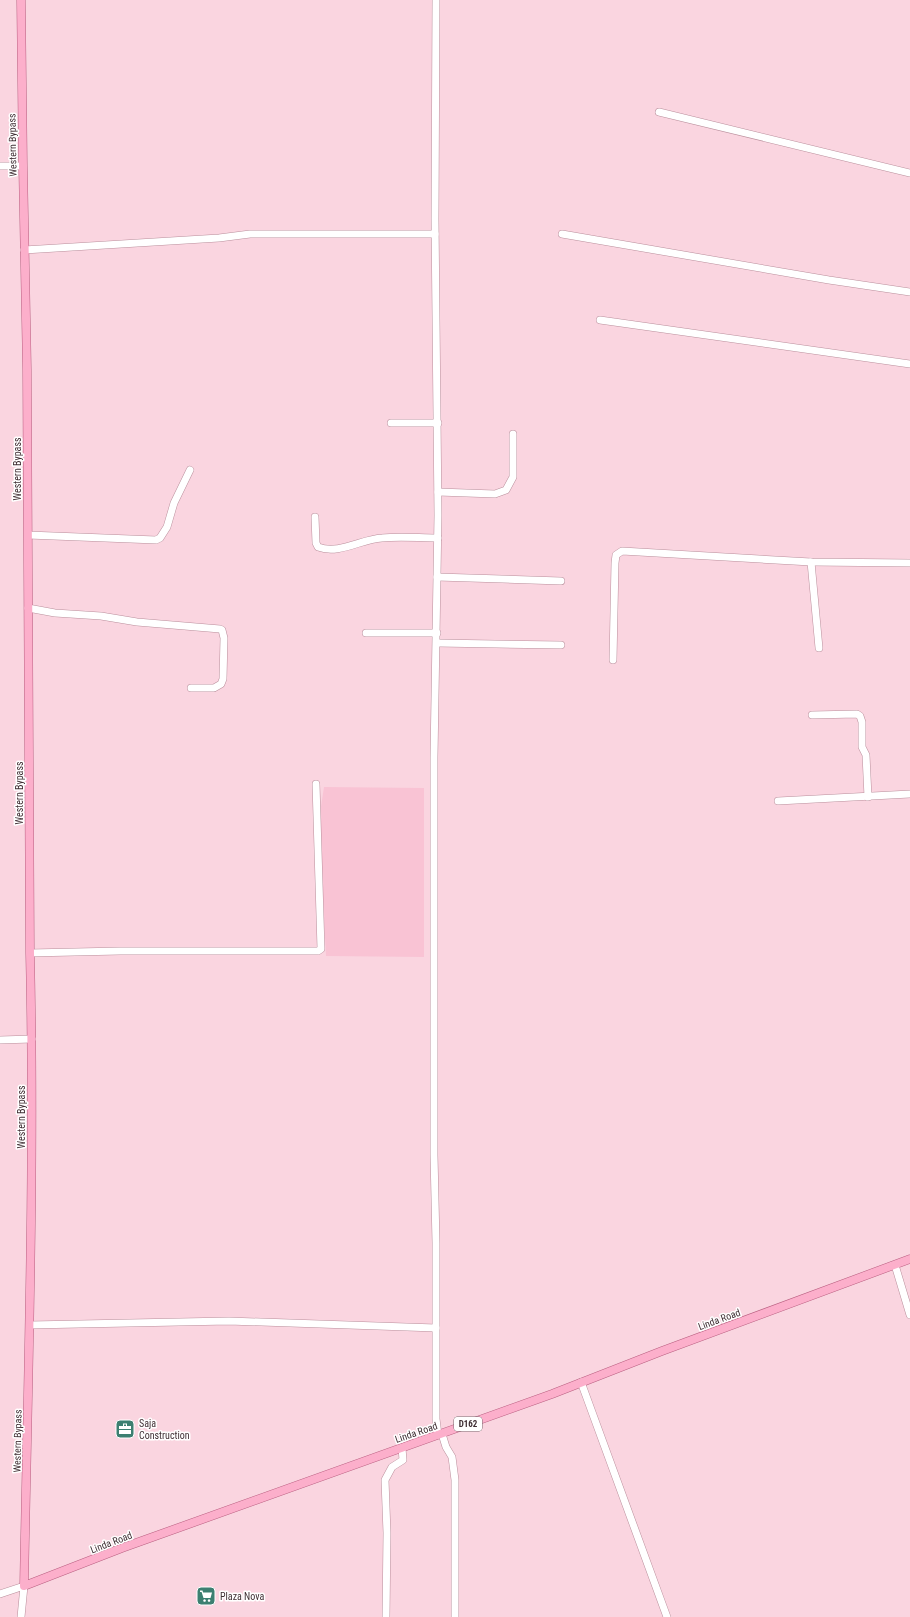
<svg xmlns="http://www.w3.org/2000/svg" width="910" height="1617" viewBox="0 0 910 1617" font-family="'Roboto Condensed',sans-serif">
  <rect width="100%" height="100%" fill="#fad5e0"/>
  <polygon fill="#f9c3d4" points="324,787 424,788 424,957 326,956 319,819"/>
  <g fill="none" stroke-linecap="round" stroke-linejoin="round">
    <defs>
      <g id="minor">
        <polyline points="436,0 435,219 438,515 434,757 434,1155 436,1243 436,1419 438,1435"/>
        <polyline points="659,112 910,173"/>
        <polyline points="0,166 23,166"/>
        <polyline points="562,234 829,280 910,292"/>
        <polyline points="24,250 219,238 250,234 435,234"/>
        <polyline points="600,320 910,364"/>
        <polyline points="391,423 438,423"/>
        <polyline points="438,492 495,494 506,490 513,477 513,434"/>
        <path d="M315 517 316 543 318 547C339 555 361 539 382 538 400 536 419 538 438 538"/>
        <polyline points="28,535 156,540 160,538 167,527 174,503 190,470"/>
        <polyline points="811,562 819,648"/>
        <polyline points="437,577 561,581"/>
        <polyline points="28,608 55,613 101,616 137,622 220,629 222,630 224,638 223,679 221,684 214,688 191,688"/>
        <polyline points="366,633 437,633"/>
        <polyline points="437,643 561,645"/>
        <polyline points="613,660 615,563 616,555 622,551 811,562 910,563"/>
        <polyline points="812,715 857,714 860,716 862,722 862,747 866,755 868,797"/>
        <polyline points="778,801 910,794"/>
        <polyline points="30,953 120,951 318,951 321,949 316,784"/>
        <polyline points="0,1040 32,1039"/>
        <polyline points="895,1265 910,1315"/>
        <polyline points="30,1325 229,1321 436,1328"/>
        <polyline points="581,1382 667,1617"/>
        <polyline points="442,1434 446,1447 452,1457 455,1480 455,1617"/>
        <polyline points="0,1594 24,1586 21,1617"/>
        <polyline points="386,1617 387,1533 385,1480 392,1467 403,1460 402,1448"/>
      </g>
      <path id="major" d="M21 0 23 166 27 369 30 953C35 1164 28 1375 24 1586L122 1548 552 1394 662 1351 910 1259"/>
    </defs>
    <use href="#minor" stroke="#ba8f9c" stroke-width="8"/>
    <use href="#major" stroke="#b95f80" stroke-width="9"/>
    <use href="#minor" stroke="#fff" stroke-width="7"/>
    <use href="#major" stroke="#fcafcb" stroke-width="8"/>
  </g>
  <defs>
    <symbol id="office-square" viewBox="-11 -11 22 22"><rect x="-9" y="-9" width="18" height="18" rx="4" fill="#3c7f71" stroke="#fff"/><path d="M-6-3h4V-5.5h4V-3h4V5H-6ZM-1-4.5V-3h2v-1.5ZM-6 0V1H6V0Z" fill="#fff"/></symbol>
    <symbol id="supermarket-square" viewBox="-11 -11 22 22"><rect x="-9" y="-9" width="18" height="18" rx="4" fill="#3c7f71" stroke="#fff"/><path d="M-6-5.5h2.5l.6 2H6L4.5 2H-2.5L-4.4-4H-6ZM-1.5 3.2a1.3 1.3 0 1 0 .1 0ZM3 3.2a1.3 1.3 0 1 0 .1 0Z" fill="#fff"/></symbol>
  </defs>
  <g fill-rule="evenodd">
    <use href="#office-square" x="114" y="1418" width="22" height="22"/>
    <use href="#supermarket-square" x="195" y="1585" width="22" height="22"/>
  </g>
  <g text-anchor="middle" stroke-width="3" stroke-linejoin="round" paint-order="stroke">
    <rect fill="#fff" stroke="#796d70" stroke-width="1" x="454" y="1417" width="28" height="14" rx="3"/>
    <g font-size="9" font-weight="bold" fill="#3f2e33">
      <text x="468" y="1427">D162</text>
    </g>
    <g font-size="10" fill="#3f2e33" stroke="#fff">
      <text transform="translate(12 145) rotate(-91)" y="4">Western Bypass</text>
      <text transform="translate(17 469) rotate(-90)" y="4">Western Bypass</text>
      <text transform="translate(19 793) rotate(-90)" y="4">Western Bypass</text>
      <text transform="translate(21 1117) rotate(-90)" y="4">Western Bypass</text>
      <text transform="translate(719 1319) rotate(-20)" y="4">Linda Road</text>
      <text transform="translate(416 1432) rotate(-19)" y="4">Linda Road</text>
      <text transform="translate(17 1441) rotate(-89)" y="4">Western Bypass</text>
      <text transform="translate(111 1542) rotate(-21)" y="4">Linda Road</text>
    </g>
    <g font-size="10" fill="#3f2e33" stroke="#fff" text-anchor="start">
      <text x="139" y="1427">Saja<tspan x="139" dy="12">Construction</tspan></text>
      <text x="220" y="1600">Plaza Nova</text>
    </g>
  </g>
</svg>
